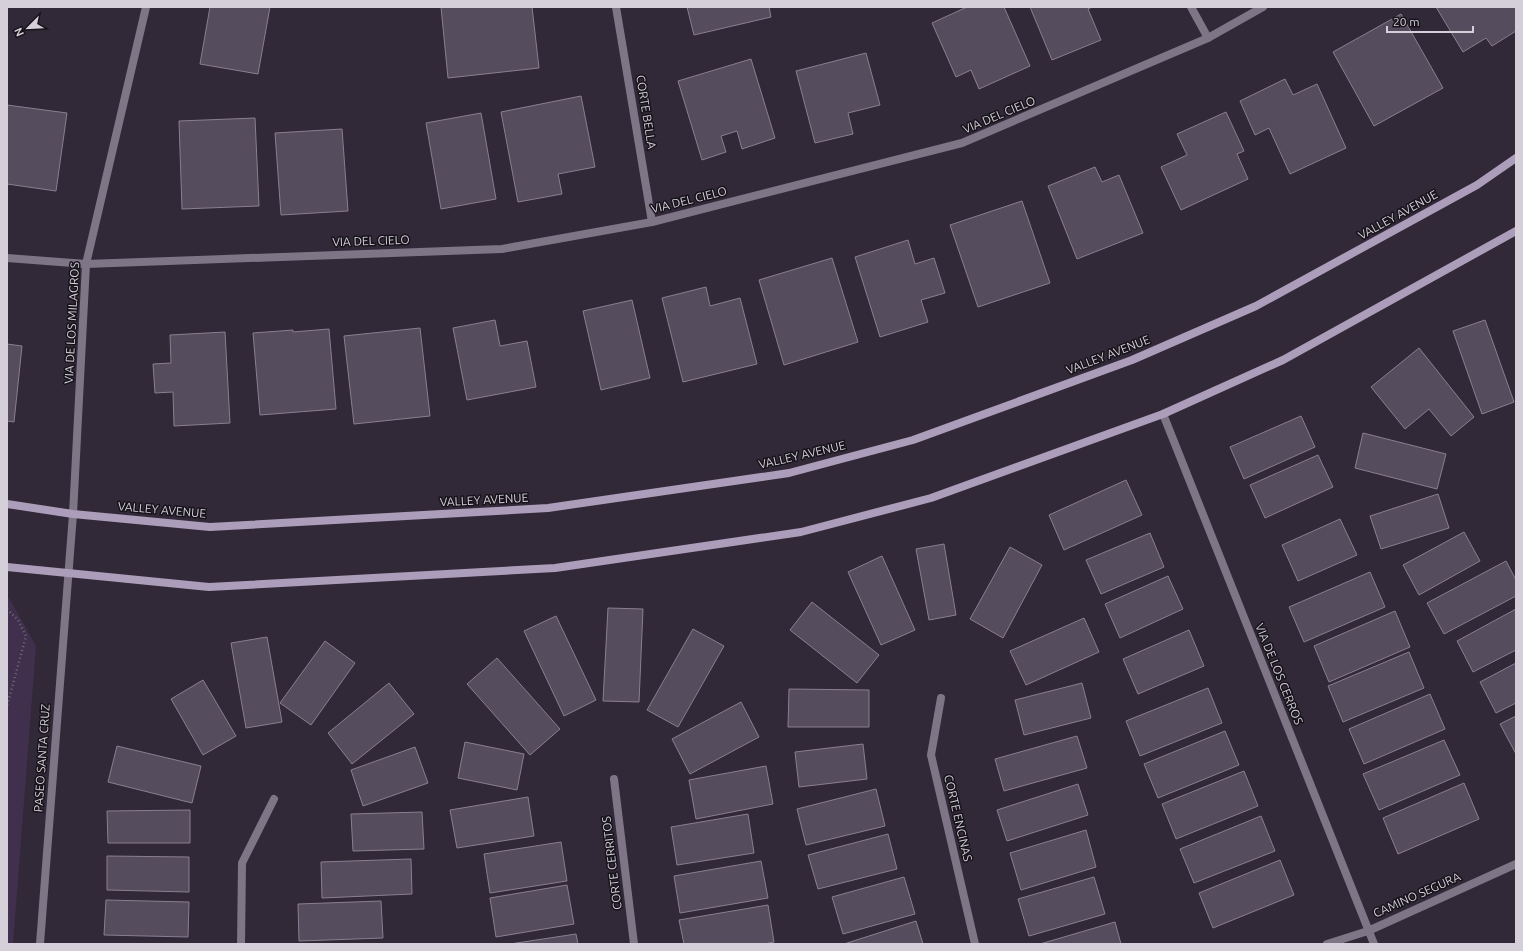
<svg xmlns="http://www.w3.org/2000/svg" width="1523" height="951" viewBox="0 0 1523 951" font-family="Ubuntu,sans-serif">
  <rect width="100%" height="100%" fill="#312938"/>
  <polygon fill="#40304e" points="7,598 9,598 36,646 13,944 7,944"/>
  <g fill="#554c5d" stroke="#897f92">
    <polygon points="210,7 270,7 258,74 200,64"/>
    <polygon points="441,7 532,7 539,68 448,78"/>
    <polygon points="687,7 769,7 771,17 694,35"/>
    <polygon points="967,7 1004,7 1030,66 979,89 971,70 956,77 932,23"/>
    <polygon points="1030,7 1092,7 1088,9 1101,40 1052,60"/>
    <polygon points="1436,7 1516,7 1516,31 1492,46 1486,38 1463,52"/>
    <polygon points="1401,14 1443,88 1374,126 1333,52"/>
    <polygon points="866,53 880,105 848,113 853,134 815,143 796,71"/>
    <polygon points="751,59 775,138 742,149 737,131 721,136 726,152 702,160 678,81"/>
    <polygon points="1285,79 1293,95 1317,84 1346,148 1290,174 1269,128 1255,135 1240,101"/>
    <polygon points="581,96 595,167 558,174 562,194 518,202 501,112"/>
    <polygon points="7,105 67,113 56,191 7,184"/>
    <polygon points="1226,112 1244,151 1237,154 1248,179 1181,210 1161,167 1187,155 1177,134"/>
    <polygon points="481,113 496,199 441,209 426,123"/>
    <polygon points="255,118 259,206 182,209 179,121"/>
    <polygon points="342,129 348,211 281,215 275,133"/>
    <polygon points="1095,167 1102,182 1119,175 1143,233 1077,259 1048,186"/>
    <polygon points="1022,201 1050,283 978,307 950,225"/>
    <polygon points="908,240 915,264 934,258 945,293 921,300 928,322 880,337 855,257"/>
    <polygon points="832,258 858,342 784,365 759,280"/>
    <polygon points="706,287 710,306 740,298 757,364 683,382 662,298"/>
    <polygon points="632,300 650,378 601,390 583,311"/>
    <polygon points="495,320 500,346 527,341 536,387 467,400 453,328"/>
    <polygon points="1485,320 1514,402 1482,414 1453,331"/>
    <polygon points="420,328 430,416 354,424 344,336"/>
    <polygon points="329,329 336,409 260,415 253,333 293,330 293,332"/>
    <polygon points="225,332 230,423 174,426 173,392 155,393 153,364 171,363 170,335"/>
    <polygon points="7,344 22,346 14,422 7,421"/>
    <polygon points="1419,348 1474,417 1451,436 1429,409 1405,429 1371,387"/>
    <polygon points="1301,416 1315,447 1244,479 1230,447"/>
    <polygon points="1363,433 1446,454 1437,489 1355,468"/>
    <polygon points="1318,455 1333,487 1265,518 1250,485"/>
    <polygon points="1126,480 1142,515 1064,550 1049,515"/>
    <polygon points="1438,494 1449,528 1381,549 1370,516"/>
    <polygon points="1340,519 1357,555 1298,581 1282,545"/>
    <polygon points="1464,532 1480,561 1419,595 1403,565"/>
    <polygon points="1150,533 1164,567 1101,594 1086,560"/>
    <polygon points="944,544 956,615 929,620 916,549"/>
    <polygon points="1010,547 1042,565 1003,638 970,619"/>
    <polygon points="882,556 915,630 881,645 848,572"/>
    <polygon points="1506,561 1516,580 1516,596 1444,634 1427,603"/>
    <polygon points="1370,572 1385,607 1304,642 1289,607"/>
    <polygon points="1168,576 1183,609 1120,638 1105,604"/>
    <polygon points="812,602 879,655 857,683 790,630"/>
    <polygon points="608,608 643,609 639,702 603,701"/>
    <polygon points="1516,609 1516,650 1473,672 1457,641"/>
    <polygon points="1395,611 1410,647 1329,682 1314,646"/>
    <polygon points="556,616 596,700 564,716 524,631"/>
    <polygon points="1084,618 1099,652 1026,685 1010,651"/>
    <polygon points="693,629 724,646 678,727 647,710"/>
    <polygon points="1189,630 1204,666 1138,694 1123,659"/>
    <polygon points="267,637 282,722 246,728 231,643"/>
    <polygon points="325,641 355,663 311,725 280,703"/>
    <polygon points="1409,652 1424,688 1343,722 1328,686"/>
    <polygon points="497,658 560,729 530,755 467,684"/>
    <polygon points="1516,663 1516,703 1496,713 1480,682"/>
    <polygon points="203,680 236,736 203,755 171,699"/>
    <polygon points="389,683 414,714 352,764 328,733"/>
    <polygon points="1082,683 1091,718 1024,735 1015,700"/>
    <polygon points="1208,688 1222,723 1140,756 1126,721"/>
    <polygon points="789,689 869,690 869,727 788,727"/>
    <polygon points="1430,694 1445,729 1364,764 1349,729"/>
    <polygon points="741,702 759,737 690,774 672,739"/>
    <polygon points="1516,716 1516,754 1500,724"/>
    <polygon points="1225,731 1239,765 1158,798 1144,764"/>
    <polygon points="1077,736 1087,768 1004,791 995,759"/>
    <polygon points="1444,740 1460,775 1379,810 1363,774"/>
    <polygon points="465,742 524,754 517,790 458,778"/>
    <polygon points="863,744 867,779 799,787 795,752"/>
    <polygon points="117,746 201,766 192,803 108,782"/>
    <polygon points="415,747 428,783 363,806 351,770"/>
    <polygon points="766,766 773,804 696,819 689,780"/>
    <polygon points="1244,771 1258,806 1176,839 1162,804"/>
    <polygon points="1464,783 1479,819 1398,854 1383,818"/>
    <polygon points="1078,784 1088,815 1007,841 997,810"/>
    <polygon points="876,789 885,826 806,845 797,809"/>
    <polygon points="528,797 534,836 457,848 450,810"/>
    <polygon points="190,810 190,843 108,843 107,811"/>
    <polygon points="422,812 424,849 353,851 351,814"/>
    <polygon points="748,814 754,853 677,865 671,827"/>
    <polygon points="1261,816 1275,851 1194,883 1180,849"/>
    <polygon points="1086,830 1096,867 1021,890 1010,853"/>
    <polygon points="888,834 897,869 818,889 808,855"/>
    <polygon points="561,842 567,881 490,893 484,854"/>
    <polygon points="107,856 189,857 189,892 107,890"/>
    <polygon points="411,859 412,894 322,898 321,862"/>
    <polygon points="1280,860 1294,895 1213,928 1199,893"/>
    <polygon points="761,861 768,898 680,913 674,876"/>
    <polygon points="904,877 915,914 843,934 832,897"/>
    <polygon points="1094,877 1105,914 1029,936 1018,899"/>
    <polygon points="567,885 574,924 496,937 490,898"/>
    <polygon points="106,900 189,902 188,937 104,935"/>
    <polygon points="381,901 383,938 299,941 298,904"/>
    <polygon points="768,905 774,942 764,944 684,944 679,920"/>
    <polygon points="916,921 923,944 844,944"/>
    <polygon points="1115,922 1121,944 1040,944"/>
    <polygon points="576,934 578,944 510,944"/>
  </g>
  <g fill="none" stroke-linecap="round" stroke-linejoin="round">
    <polyline stroke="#706a77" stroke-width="2.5" stroke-dasharray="1 3" stroke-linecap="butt" points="7,609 18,620 26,636 7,706"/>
    <g stroke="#7e7587" stroke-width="8">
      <polyline points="616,7 652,222"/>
      <polyline points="1191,7 1208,38"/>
      <polyline points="7,258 86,264 502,249 652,222 962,143 1208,38 1263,7"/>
      <polyline points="1163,414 1374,944"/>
      <polyline points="941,698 931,755 975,944"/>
      <polyline points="614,779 634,944"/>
      <polyline points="40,944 73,514 86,264 146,7"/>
      <polyline points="241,944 242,863 274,799"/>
      <polyline points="1327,944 1368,931 1516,864"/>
    </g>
    <g stroke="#ac9dba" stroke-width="8">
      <polyline points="7,504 73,514 210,527 548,508 789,473 913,440 1132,360 1256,306 1477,185 1516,158"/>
      <polyline points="7,567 209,587 555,568 801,532 931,498 1163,414 1283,360 1516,231"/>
    </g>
  </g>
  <g text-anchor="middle" stroke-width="3" stroke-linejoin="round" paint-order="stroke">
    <g font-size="12" fill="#d4cfd9" stroke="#17131a">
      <text transform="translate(646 112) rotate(81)" y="4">CORTE BELLA</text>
      <text transform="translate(999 115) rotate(-23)" y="4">VIA DEL CIELO</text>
      <text transform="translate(689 200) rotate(-14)" y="4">VIA DEL CIELO</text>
      <text transform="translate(1398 215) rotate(-29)" y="4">VALLEY AVENUE</text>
      <text transform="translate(371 241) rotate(-2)" y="4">VIA DEL CIELO</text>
      <text transform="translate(72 323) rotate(-87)" y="4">VIA DE LOS MILAGROS</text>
      <text transform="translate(1108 355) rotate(-21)" y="4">VALLEY AVENUE</text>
      <text transform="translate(802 455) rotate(-13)" y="4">VALLEY AVENUE</text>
      <text transform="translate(484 500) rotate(-3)" y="4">VALLEY AVENUE</text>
      <text transform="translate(162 510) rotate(5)" y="4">VALLEY AVENUE</text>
      <text transform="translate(1279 674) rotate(68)" y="4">VIA DE LOS CERROS</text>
      <text transform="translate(42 758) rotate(-86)" y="4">PASEO SANTA CRUZ</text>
      <text transform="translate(958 818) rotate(77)" y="4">CORTE ENCINAS</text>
      <text transform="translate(612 863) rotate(-97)" y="4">CORTE CERRITOS</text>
      <text transform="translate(1417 895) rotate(-24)" y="4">CAMINO SEGURA</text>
    </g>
  </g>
  <rect width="1523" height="951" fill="none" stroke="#d4cfd9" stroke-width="16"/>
  <g transform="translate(28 28) rotate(246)" stroke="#17131a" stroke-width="3" paint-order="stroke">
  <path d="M0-3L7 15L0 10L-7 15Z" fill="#d4cfd9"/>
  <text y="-6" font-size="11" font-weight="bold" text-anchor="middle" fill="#d4cfd9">N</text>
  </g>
  <path d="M1387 26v6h86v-6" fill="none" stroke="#d4cfd9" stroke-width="2"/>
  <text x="1393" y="26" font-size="12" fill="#d4cfd9" stroke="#17131a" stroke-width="3" paint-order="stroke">20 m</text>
</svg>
